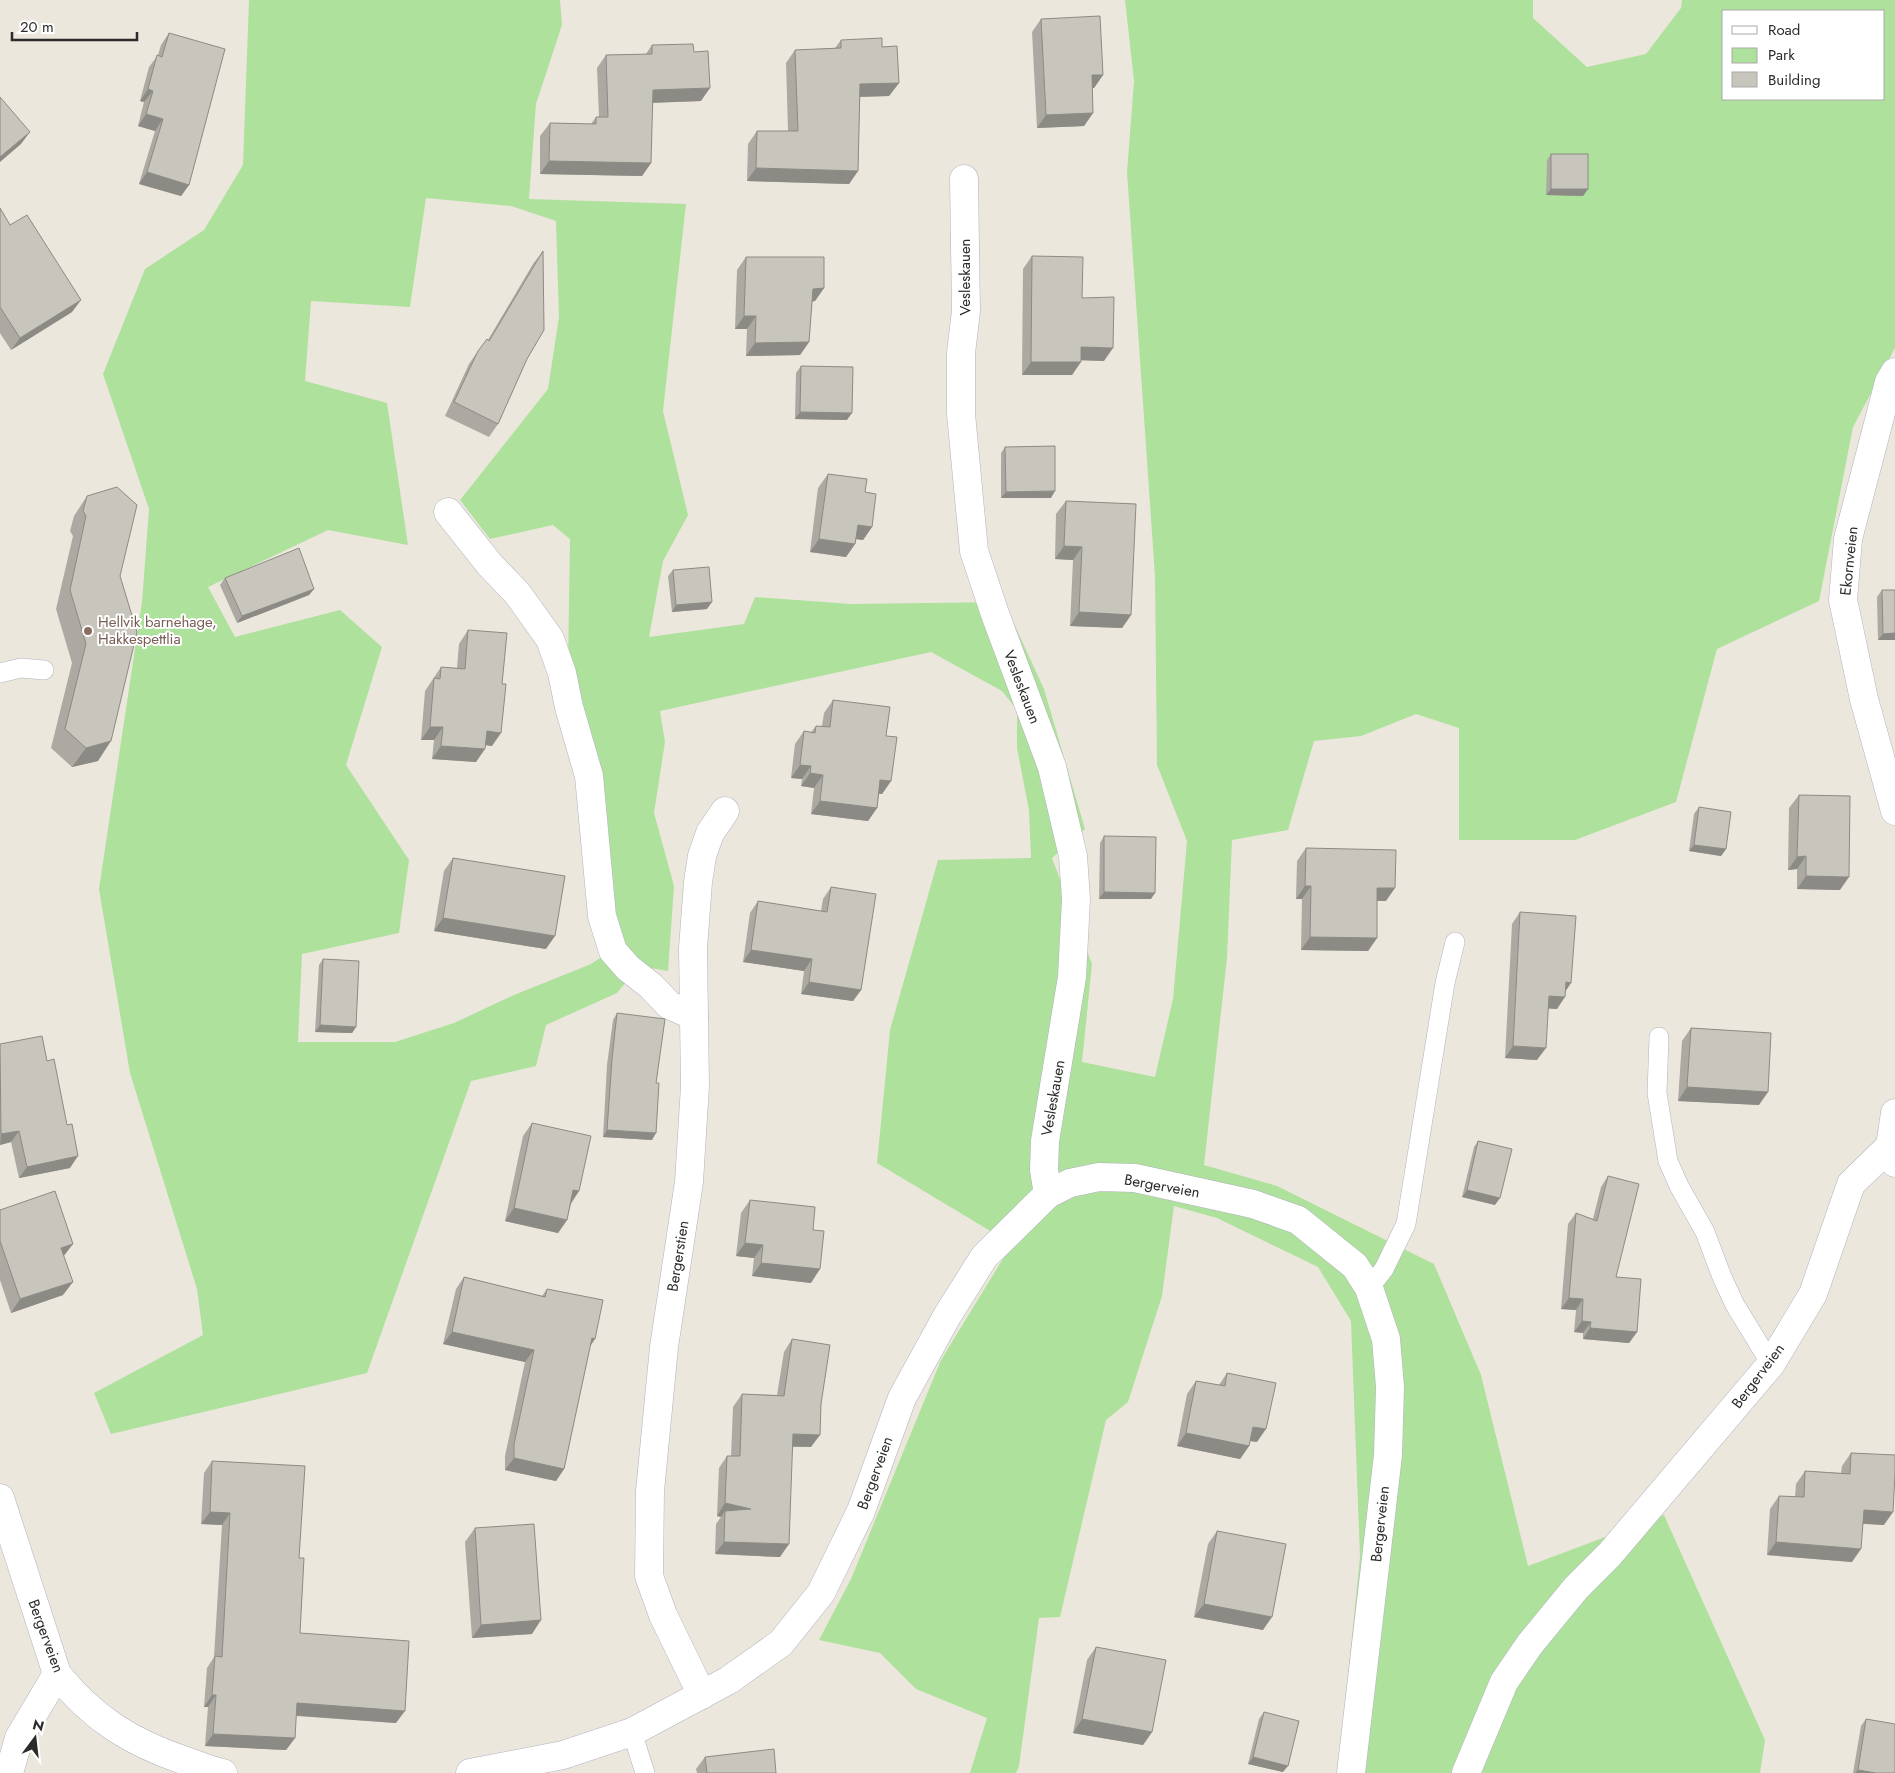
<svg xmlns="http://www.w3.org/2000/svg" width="1895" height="1773" viewBox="0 0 1895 1773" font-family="Jost,sans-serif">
  <rect width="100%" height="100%" fill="#ece7dd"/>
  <path fill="#aee19c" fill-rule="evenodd" d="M249 0H560L562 25 536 104 529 199 686 204 663 411 688 515 663 561 649 637 744 624 755 597 851 604 1004 602 1044 689 1085 829 1052 858 1092 964 1082 1062 1155 1077 1173 999 1187 841 1157 765 1155 576 1127 172 1134 81 1125 0H1533V18L1587 67 1646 54 1681 8 1682 0H1895V348L1853 427 1819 601 1717 649 1676 802 1575 840H1459V728L1416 714 1361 736 1314 741 1288 830 1232 840 1227 958 1204 1165 1277 1186 1434 1264 1481 1375 1528 1566 1664 1515 1765 1740 1760 1773H1338L1360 1557 1351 1321 1318 1267 1217 1218 1174 1206 1162 1296 1128 1402 1106 1420 1060 1617 1039 1618 1019 1766 1016 1773H970L987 1718 916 1689 880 1653 819 1640 851 1579 941 1360 1012 1244 877 1163 890 1030 938 860 1031 858 1029 810 1017 748V710L1002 691 931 652 660 711 665 742 654 813 674 886 668 971 639 966 617 993 546 1025 536 1066 471 1081 367 1373 111 1434 94 1393 203 1335 197 1289 130 1073 99 889 142 602 149 509 103 374 145 269 204 230 243 165ZM1724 11H1884V99H1724ZM426 198 511 206 556 221 559 317 548 389 460 500 490 539 553 525 570 539 568 664 620 945 591 964 514 995 454 1023 395 1042H298L302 954 399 933 409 860 346 765 382 647 340 610 235 637 208 587 328 530 408 545 387 403 305 381 311 301 410 307Z"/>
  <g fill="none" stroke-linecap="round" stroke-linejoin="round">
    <defs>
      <g id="lane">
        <polyline points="0,673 21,668 44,670"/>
        <polyline points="1659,1037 1657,1093 1668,1161 1679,1186 1705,1232 1722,1277 1735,1305 1771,1364"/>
        <polyline points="1369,1288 1384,1269 1406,1224 1445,983 1455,942"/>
        <polyline points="632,1732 645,1773"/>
      </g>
      <g id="street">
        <polyline points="964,179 966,311 961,353 961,414 974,551 995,614 1052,767 1073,856 1076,899 1072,977 1045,1141 1044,1170 1048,1194"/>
        <polyline points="1895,372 1889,382 1848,539 1843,600 1864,699 1895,811"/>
        <polyline points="448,512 490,565 517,593 550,639 562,673 569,707 589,776 602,916 613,951 628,968 651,986 669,1005 694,1016"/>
        <polyline points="1895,1113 1890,1146 1895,1163"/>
        <path d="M0 1498 57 1674C93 1719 132 1743 186 1761 198 1765 211 1771 223 1773"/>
        <polyline points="702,1695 663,1615 649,1576 650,1491 664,1347 689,1182 695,1086 693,948 698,882 702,856 710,833 725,811"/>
        <polyline points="9,1773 19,1738 57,1674"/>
        <polyline points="470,1773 563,1755 632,1732 729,1680 781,1643 821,1593 861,1511 902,1398 947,1316 984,1257 1048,1194 1070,1183 1099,1177 1135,1178 1253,1204 1298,1220 1355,1266 1369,1288 1386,1339 1390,1387 1388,1455 1351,1773"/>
        <polyline points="1466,1773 1504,1682 1530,1644 1576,1588 1610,1554 1771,1364 1813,1294 1851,1184 1890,1146"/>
      </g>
    </defs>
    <use href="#lane" stroke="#b1b2be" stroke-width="20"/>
    <use href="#street" stroke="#b1b2be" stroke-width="29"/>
    <use href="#lane" stroke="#fff" stroke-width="19"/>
    <use href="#street" stroke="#fff" stroke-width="28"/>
  </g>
  <g fill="#aca9a2">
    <polygon points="1041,19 1103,75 1094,88 1092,88 1093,113 1084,126 1037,128 1032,32"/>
    <polygon points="169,33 189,185 181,196 139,184 155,131 138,126 144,102 140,101 149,67 158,55 161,45"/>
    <polygon points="841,40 882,47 899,83 889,96 860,97 858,171 849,184 747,181 748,144 757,131 788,131 786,63 795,50 835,48"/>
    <polygon points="652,45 694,52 701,101 652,103 651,163 642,176 540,174 540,136 550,123 591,124 596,117 599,117 597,68 606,55 646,54"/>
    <polygon points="1551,154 1588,189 1583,196 1546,195 1547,160"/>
    <polygon points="0,208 10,225 72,312 11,350 0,333"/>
    <polygon points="543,251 527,359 498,424 489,437 445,416 469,364 478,351 488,340 533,264"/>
    <polygon points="1032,256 1082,298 1104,361 1081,360 1072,375 1022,375 1023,269"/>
    <polygon points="746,257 824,288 815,301 812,302 809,342 800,355 746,356 747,329 735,329 737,270"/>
    <polygon points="801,366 847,420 795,419 796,373"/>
    <polygon points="1005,447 1051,498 1001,498 1001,453"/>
    <polygon points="828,474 872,527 863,540 856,539 855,544 846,557 810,552 818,488"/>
    <polygon points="87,496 120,576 98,761 72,767 51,748 72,663 56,609 73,536 70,531 74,516"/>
    <polygon points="1066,501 1131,615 1122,628 1070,626 1073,560 1055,559 1056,514"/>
    <polygon points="673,570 707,609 672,612 668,576"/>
    <polygon points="225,578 314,589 309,595 237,623 220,585"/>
    <polygon points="1882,590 1895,590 1895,640 1878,640 1877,597"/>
    <polygon points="468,630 492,746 485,745 476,762 432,759 434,740 421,740 425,691 441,667 457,668 459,644"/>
    <polygon points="833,700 886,736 891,781 882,794 879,794 877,808 868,821 811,814 814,788 801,786 802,779 791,778 795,744 804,731 811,732 816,726 822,726 824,713"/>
    <polygon points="1799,795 1840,890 1797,889 1797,869 1788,870 1789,808"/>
    <polygon points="1699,807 1726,849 1721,856 1689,851 1694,814"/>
    <polygon points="1104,836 1151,899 1099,899 1100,843"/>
    <polygon points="1306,848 1386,901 1377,901 1377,938 1368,951 1301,950 1302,899 1296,899 1297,861"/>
    <polygon points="453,858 546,949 434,931 444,871"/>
    <polygon points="831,887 861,990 853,1001 801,994 804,971 743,962 750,913 758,901 821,911 823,899"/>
    <polygon points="1520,912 1565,991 1557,1009 1548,1008 1537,1060 1505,1058 1512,924"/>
    <polygon points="323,959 356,1027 352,1033 315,1032 319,965"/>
    <polygon points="617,1013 656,1083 652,1140 603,1137 607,1065 613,1020"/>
    <polygon points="1691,1028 1759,1105 1678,1101 1682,1041"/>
    <polygon points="0,1044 47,1061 70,1168 19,1178 11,1142 0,1145"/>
    <polygon points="532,1123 579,1191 571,1204 567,1220 558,1233 505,1221 523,1136"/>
    <polygon points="1478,1141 1495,1205 1462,1197 1474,1147"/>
    <polygon points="1608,1176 1616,1277 1637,1332 1629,1343 1583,1339 1583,1333 1574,1332 1576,1310 1561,1309 1568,1224 1576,1213 1593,1219 1601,1187"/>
    <polygon points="750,1200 813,1230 811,1283 752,1276 754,1258 736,1256 741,1213"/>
    <polygon points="0,1210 64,1256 63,1295 11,1313 0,1280"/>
    <polygon points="464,1277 542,1296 547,1289 590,1347 564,1469 556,1481 505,1470 505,1456 525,1362 443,1344 456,1289"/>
    <polygon points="792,1339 811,1447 793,1447 780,1557 715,1554 716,1524 721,1517 717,1516 719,1468 727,1456 731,1456 733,1407 742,1394 777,1395 784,1352"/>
    <polygon points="1227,1373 1257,1442 1250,1441 1249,1446 1240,1459 1177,1446 1187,1394 1196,1381 1219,1385"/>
    <polygon points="1851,1453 1884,1525 1863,1524 1852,1562 1767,1555 1770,1509 1779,1496 1795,1497 1796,1484 1805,1471 1841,1473 1842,1466"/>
    <polygon points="212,1461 299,1558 300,1633 396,1723 296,1716 295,1738 286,1750 205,1746 208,1707 204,1707 207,1668 214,1657 222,1525 201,1524 204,1473"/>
    <polygon points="475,1528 532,1634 472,1638 465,1542"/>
    <polygon points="1217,1531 1263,1630 1194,1617 1208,1544"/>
    <polygon points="1096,1647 1152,1732 1143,1745 1073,1733 1087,1660"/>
    <polygon points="1264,1712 1283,1772 1248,1764 1259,1719"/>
    <polygon points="1866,1719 1895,1773 1853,1773 1861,1726"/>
    <polygon points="705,1757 776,1773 697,1773 696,1769"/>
  </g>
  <g fill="#8c8a84">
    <polygon points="1092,75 1103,75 1094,88 1082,88"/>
    <polygon points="899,83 889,96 851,97 860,84"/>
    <polygon points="710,88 701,101 643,103 653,90"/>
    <polygon points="148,89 153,91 144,102 140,101"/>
    <polygon points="1093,113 1084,126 1037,128 1046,115"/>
    <polygon points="146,114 163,119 155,131 138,126"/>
    <polygon points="30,132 21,144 0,162 0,157"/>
    <polygon points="549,161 651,163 642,176 540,174"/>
    <polygon points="756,168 858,171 849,184 747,181"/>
    <polygon points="147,172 189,185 181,196 139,184"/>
    <polygon points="1551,189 1588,189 1583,196 1546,195"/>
    <polygon points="824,288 815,301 804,302 813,289"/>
    <polygon points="81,300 72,312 11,350 20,338"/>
    <polygon points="744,316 756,316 747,329 735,329"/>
    <polygon points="809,342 800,355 746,356 755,343"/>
    <polygon points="1081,347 1113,348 1104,361 1072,360"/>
    <polygon points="1031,362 1081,362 1072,375 1022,375"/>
    <polygon points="800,412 852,413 847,420 795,419"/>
    <polygon points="1055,491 1051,498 1001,498 1006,492"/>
    <polygon points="858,525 872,527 863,540 848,538"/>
    <polygon points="819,539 855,544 846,557 810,552"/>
    <polygon points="1064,546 1082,547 1073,560 1055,559"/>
    <polygon points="314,589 309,595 237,623 242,616"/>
    <polygon points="712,602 707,609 672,612 676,605"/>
    <polygon points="1079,612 1131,615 1122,628 1070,626"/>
    <polygon points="1895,633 1895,640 1878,640 1883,634"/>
    <polygon points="430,727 443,727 434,740 421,740"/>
    <polygon points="487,731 501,733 492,746 478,744"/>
    <polygon points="111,741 98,761 72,767 86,748"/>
    <polygon points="441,746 485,749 476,762 432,759"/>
    <polygon points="800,765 811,766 802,779 791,778"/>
    <polygon points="810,773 823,775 814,788 801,786"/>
    <polygon points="880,780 891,781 882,794 871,793"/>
    <polygon points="820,801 877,808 868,821 811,814"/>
    <polygon points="1694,845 1726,849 1721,856 1689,851"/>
    <polygon points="1806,856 1797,869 1788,870 1797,857"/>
    <polygon points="1806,876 1849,877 1840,890 1797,889"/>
    <polygon points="1305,886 1311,886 1302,899 1296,899"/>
    <polygon points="1377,888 1395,888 1386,901 1368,901"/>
    <polygon points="1104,892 1155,893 1151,899 1099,899"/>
    <polygon points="443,918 555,936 546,949 434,931"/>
    <polygon points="1310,937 1377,938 1368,951 1301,950"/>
    <polygon points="751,950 812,959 804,971 743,962"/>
    <polygon points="809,982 861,990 853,1001 801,994"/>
    <polygon points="1566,982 1571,983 1563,995"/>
    <polygon points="1549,996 1565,997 1557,1009 1540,1008"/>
    <polygon points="320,1025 356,1027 352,1033 315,1032"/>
    <polygon points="1513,1046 1546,1048 1537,1060 1505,1058"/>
    <polygon points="1687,1087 1768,1092 1759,1105 1678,1101"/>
    <polygon points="607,1130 656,1133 652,1140 603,1137"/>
    <polygon points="19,1131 11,1142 0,1145 1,1134"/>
    <polygon points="78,1156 70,1168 19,1178 27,1167"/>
    <polygon points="573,1190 579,1191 570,1204"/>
    <polygon points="1467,1190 1500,1198 1495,1205 1462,1197"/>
    <polygon points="514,1208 567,1220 558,1233 505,1221"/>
    <polygon points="745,1243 763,1245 754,1258 736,1256"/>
    <polygon points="73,1244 63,1257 61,1248"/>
    <polygon points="761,1263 820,1269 811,1283 752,1276"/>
    <polygon points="73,1282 63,1295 11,1313 20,1299"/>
    <polygon points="1569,1298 1583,1299 1576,1310 1561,1309"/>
    <polygon points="1582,1321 1591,1322 1583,1333 1574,1332"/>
    <polygon points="1590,1328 1637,1332 1629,1343 1583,1339"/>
    <polygon points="452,1332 534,1350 525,1362 443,1344"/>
    <polygon points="592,1338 595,1339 587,1351"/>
    <polygon points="1253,1427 1266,1429 1257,1442 1244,1440"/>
    <polygon points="1186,1433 1249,1446 1240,1459 1177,1446"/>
    <polygon points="793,1434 820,1435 811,1447 785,1446"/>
    <polygon points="514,1458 564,1469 556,1481 505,1470"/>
    <polygon points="725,1503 751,1509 725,1511 721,1517 717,1516"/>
    <polygon points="1864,1510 1893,1512 1884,1525 1854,1523"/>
    <polygon points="210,1512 230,1513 222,1525 201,1524"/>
    <polygon points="724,1542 789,1544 780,1557 715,1554"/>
    <polygon points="1776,1542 1861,1549 1852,1562 1767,1555"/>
    <polygon points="1204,1604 1272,1617 1263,1630 1194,1617"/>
    <polygon points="541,1620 532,1634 472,1638 481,1625"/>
    <polygon points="212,1695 216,1695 208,1707 204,1707"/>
    <polygon points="297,1703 405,1711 396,1723 289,1715"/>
    <polygon points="1082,1719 1152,1732 1143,1745 1073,1733"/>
    <polygon points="213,1734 295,1738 286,1750 205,1746"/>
    <polygon points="1253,1757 1288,1766 1283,1772 1248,1764"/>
    <polygon points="1858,1770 1876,1773 1855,1773"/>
  </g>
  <g fill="#c8c5bc" stroke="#8c8a84">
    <polygon points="1100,16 1103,75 1092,75 1093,113 1046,115 1041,19"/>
    <polygon points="169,33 225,49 189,185 147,172 163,119 146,114 153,91 148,89 157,55 162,57"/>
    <polygon points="882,38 882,47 897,46 899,83 860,84 858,171 756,168 757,131 798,131 795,50 841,48 841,40"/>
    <polygon points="693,44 694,52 708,51 710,88 653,90 651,163 549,161 550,123 596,124 596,117 608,117 606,55 652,54 652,45"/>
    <polygon points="0,97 30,132 0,157"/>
    <rect x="1551" y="154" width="37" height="35"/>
    <polygon points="0,208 10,225 27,215 81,300 20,338 0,307"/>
    <polygon points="543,251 544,330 527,359 498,424 454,402 478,351 487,339 489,341"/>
    <polygon points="1032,256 1083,257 1082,298 1114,297 1113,348 1081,347 1081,362 1031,362"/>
    <polygon points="746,257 824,257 824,288 813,289 809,342 755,343 756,316 744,316"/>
    <polygon points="801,366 853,367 852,413 800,412"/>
    <polygon points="1055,446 1055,491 1006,492 1005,447"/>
    <polygon points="828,474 867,479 865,492 876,494 872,527 858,525 855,544 819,539"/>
    <polygon points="117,487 137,505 120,576 137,632 111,741 86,748 65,729 86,644 70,590 86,516 83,511 87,496"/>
    <polygon points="1066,501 1136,504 1131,615 1079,612 1082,547 1064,546"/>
    <polygon points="299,548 314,589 242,616 225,578"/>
    <polygon points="709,567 712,602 676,605 673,570"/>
    <polygon points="1882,590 1895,590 1895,633 1883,634"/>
    <polygon points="468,630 507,633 502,684 506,684 501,733 487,731 485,749 441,746 443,727 430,727 434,678 440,679 441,667 465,669"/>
    <polygon points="833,700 890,707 886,736 897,737 891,781 880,780 877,808 820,801 823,775 810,773 811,766 800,765 804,731 815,733 816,726 830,727"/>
    <polygon points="1799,795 1850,796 1849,877 1806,876 1806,856 1797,857"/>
    <polygon points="1699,807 1731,812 1726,849 1694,845"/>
    <polygon points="1104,836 1156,837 1155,893 1104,892"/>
    <polygon points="1306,848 1396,850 1395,888 1377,888 1377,938 1310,937 1311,886 1305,886"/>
    <polygon points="453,858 565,876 555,936 443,918"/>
    <polygon points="831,887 876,894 861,990 809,982 812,959 751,950 758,901 827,912"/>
    <polygon points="1520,912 1576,916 1571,983 1566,982 1565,997 1549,996 1546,1048 1513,1046"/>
    <polygon points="323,959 359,961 356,1027 320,1025"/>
    <polygon points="617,1013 665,1019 656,1083 659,1083 656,1133 607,1130 612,1059"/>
    <polygon points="1691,1028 1771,1033 1768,1092 1687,1087"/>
    <polygon points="42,1036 47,1061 54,1059 67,1125 72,1124 78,1156 27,1167 19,1131 1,1134 0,1044"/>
    <polygon points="532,1123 591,1136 579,1191 573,1190 567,1220 514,1208"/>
    <polygon points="1478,1141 1512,1149 1500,1198 1467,1190"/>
    <polygon points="1608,1176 1639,1184 1616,1277 1641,1279 1637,1332 1590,1328 1591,1322 1582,1321 1583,1299 1569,1298 1576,1213 1597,1221"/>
    <polygon points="55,1191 73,1244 61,1248 73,1282 20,1299 0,1241 0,1210"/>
    <polygon points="750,1200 815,1207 813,1230 824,1231 820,1269 761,1263 763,1245 745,1243"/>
    <polygon points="464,1277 545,1297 547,1289 603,1300 595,1339 592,1338 564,1469 514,1458 514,1444 534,1350 452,1332"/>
    <polygon points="792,1339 830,1345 821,1404 820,1435 793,1434 789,1544 724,1542 725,1511 751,1509 725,1503 727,1456 740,1456 742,1394 784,1396"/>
    <polygon points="1227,1373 1276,1383 1266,1429 1253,1427 1249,1446 1186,1433 1196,1381 1225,1386"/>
    <polygon points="1851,1453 1895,1455 1895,1474 1893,1512 1864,1510 1861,1549 1776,1542 1779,1496 1804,1497 1805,1471 1850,1474"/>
    <polygon points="212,1461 305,1466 299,1558 304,1558 300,1633 409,1641 405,1711 297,1703 295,1738 213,1734 216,1695 212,1695 215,1656 222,1657 230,1513 210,1512"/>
    <polygon points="534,1524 541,1620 481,1625 475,1528"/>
    <polygon points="1217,1531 1286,1544 1272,1617 1204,1604"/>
    <polygon points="1096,1647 1166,1660 1152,1732 1082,1719"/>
    <polygon points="1264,1712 1299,1721 1288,1766 1253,1757"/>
    <polygon points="1866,1719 1895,1724 1895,1773 1876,1773 1858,1770"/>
    <polygon points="774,1749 776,1773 707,1773 705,1757"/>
  </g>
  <circle fill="#8d6e63" stroke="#fff" stroke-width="2" cx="88" cy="631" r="5"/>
  <g text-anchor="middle" stroke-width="4" stroke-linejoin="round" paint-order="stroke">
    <g font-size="15" fill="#2b2b2b" stroke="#fff">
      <text transform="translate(965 277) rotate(-90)" y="5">Vesleskauen</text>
      <text transform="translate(1849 561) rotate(-84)" y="5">Ekornveien</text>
      <text transform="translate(1022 687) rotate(69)" y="5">Vesleskauen</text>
      <text transform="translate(1053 1098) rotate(-80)" y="5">Vesleskauen</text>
      <text transform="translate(1162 1186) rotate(10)" y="5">Bergerveien</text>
      <text transform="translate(678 1256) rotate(-81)" y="5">Bergerstien</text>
      <text transform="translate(1758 1376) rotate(-53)" y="5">Bergerveien</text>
      <text transform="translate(875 1473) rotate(-70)" y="5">Bergerveien</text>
      <text transform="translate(1380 1524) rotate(-84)" y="5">Bergerveien</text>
      <text transform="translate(46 1636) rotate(70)" y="5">Bergerveien</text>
    </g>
    <g font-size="15" fill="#785e54" stroke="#fff" text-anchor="start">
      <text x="98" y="627">Hellvik barnehage,<tspan x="98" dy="17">Hakkespettlia</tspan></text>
    </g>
  </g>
  <rect x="1722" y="10" width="162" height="90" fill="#ffffff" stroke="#aaaaaa"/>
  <rect x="1732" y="26" width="25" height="8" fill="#ffffff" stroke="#aaaaaa"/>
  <text x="1768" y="35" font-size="15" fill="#2b2b2b">Road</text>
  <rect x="1732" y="48" width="25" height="15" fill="#aee19c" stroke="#aaaaaa"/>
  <text x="1768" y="60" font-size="15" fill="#2b2b2b">Park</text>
  <rect x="1732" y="72" width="25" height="15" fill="#c8c5bc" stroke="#aaaaaa"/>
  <text x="1768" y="85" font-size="15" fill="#2b2b2b">Building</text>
  <g transform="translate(35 1738) rotate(15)" stroke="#ffffff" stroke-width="4" paint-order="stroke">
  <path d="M0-4L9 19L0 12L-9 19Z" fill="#2b2b2b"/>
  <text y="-8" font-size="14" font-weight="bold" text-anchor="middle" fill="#2b2b2b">N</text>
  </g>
  <path d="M12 32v8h125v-8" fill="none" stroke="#2b2b2b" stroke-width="2.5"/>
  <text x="20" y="32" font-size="15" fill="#2b2b2b" stroke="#ffffff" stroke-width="4" paint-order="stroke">20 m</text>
</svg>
